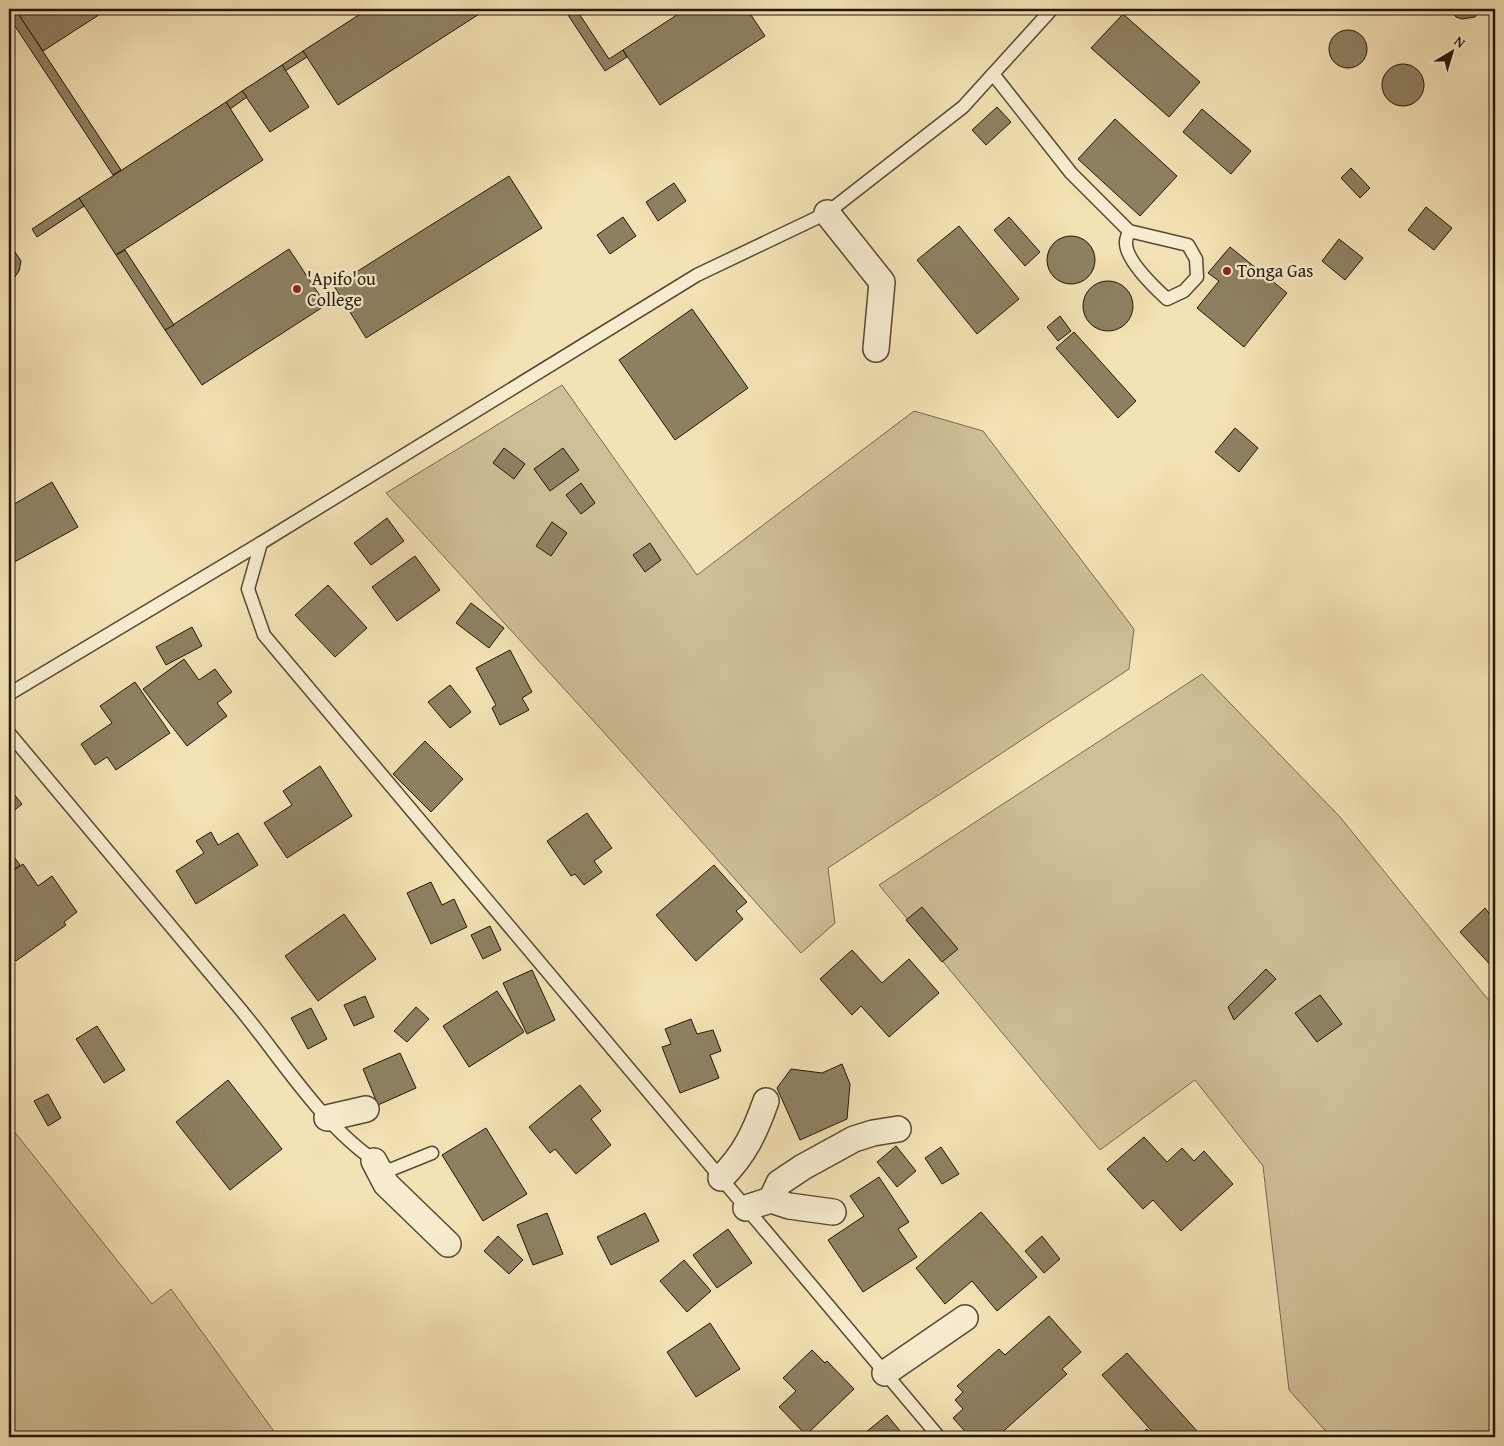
<svg xmlns="http://www.w3.org/2000/svg" width="1504" height="1446" viewBox="0 0 1504 1446" font-family="'Gentium Book Plus',serif">
  <rect width="100%" height="100%" fill="#f3e2b5"/>
  <filter id="stains"><feTurbulence type="fractalNoise" baseFrequency=".004" numOctaves="4"/><feColorMatrix values="0 0 0 0 .2 0 0 0 0 .09 0 0 0 0 .02 0 0 0 .5 -.17"/></filter>
  <radialGradient id="worn" r=".72"><stop offset=".6" stop-color="#630" stop-opacity="0"/><stop offset="1" stop-color="#630" stop-opacity=".3"/></radialGradient>
  <g fill="#cfbf98" stroke="#786b50">
    <polygon points="562,385 697,575 914,411 983,431 1134,629 1129,669 828,868 835,923 801,953 618,748 386,493"/>
    <polygon points="1202,674 1340,817 1495,1008 1495,1437 1331,1437 1289,1390 1263,1166 1195,1080 1100,1150 879,885"/>
    <polygon points="9,1125 152,1304 171,1289 278,1437 9,1436"/>
  </g>
  <g fill="#8e8162" stroke="#211708">
    <polygon points="9,9 15,9 121,170 113,175 9,17"/>
    <polygon points="15,9 108,9 43,51"/>
    <polygon points="368,9 487,9 338,105 303,51"/>
    <polygon points="564,9 576,9 609,59 623,50 627,57 605,71"/>
    <polygon points="686,9 747,9 765,36 660,105 623,50"/>
    <polygon points="1450,9 1481,9 1475,17 1462,19 1456,17"/>
    <polygon points="1123,14 1200,82 1169,117 1091,48"/>
    <circle cx="1348" cy="49" r="19"/>
    <polygon points="303,51 307,57 285,71 282,65"/>
    <circle cx="1403" cy="85" r="21"/>
    <polygon points="282,65 309,107 270,132 242,91"/>
    <polygon points="242,91 247,97 230,109 226,102"/>
    <polygon points="226,102 263,160 116,255 79,198"/>
    <polygon points="997,107 1011,122 986,145 972,130"/>
    <polygon points="1202,109 1251,151 1231,174 1183,132"/>
    <polygon points="1115,119 1177,176 1140,216 1078,159"/>
    <polygon points="1351,168 1370,188 1360,198 1341,178"/>
    <polygon points="509,176 542,228 366,338 334,286"/>
    <polygon points="674,183 686,201 658,221 646,202"/>
    <polygon points="79,198 84,206 37,237 32,229"/>
    <polygon points="1426,207 1452,228 1434,250 1408,230"/>
    <polygon points="623,217 636,236 610,254 597,235"/>
    <polygon points="1009,217 1040,252 1025,266 994,230"/>
    <polygon points="959,226 1019,299 977,334 917,260"/>
    <circle cx="1071" cy="260" r="24"/>
    <polygon points="1339,239 1363,258 1345,280 1322,261"/>
    <polygon points="9,243 21,261 19,271 9,285"/>
    <polygon points="1230,247 1287,293 1244,347 1197,308 1219,281 1208,273"/>
    <polygon points="289,249 326,305 202,385 165,330"/>
    <polygon points="125,250 174,325 165,330 116,255"/>
    <circle cx="1108" cy="306" r="25"/>
    <polygon points="692,309 748,388 675,440 619,360"/>
    <polygon points="1060,316 1071,331 1058,341 1047,327"/>
    <polygon points="1074,332 1136,401 1118,418 1056,348"/>
    <polygon points="1235,428 1258,448 1239,472 1215,452"/>
    <polygon points="504,448 525,464 514,479 493,463"/>
    <polygon points="563,448 579,470 550,491 534,469"/>
    <polygon points="52,482 78,527 9,565 9,507"/>
    <polygon points="581,483 595,503 581,514 566,495"/>
    <polygon points="387,518 404,541 371,565 354,543"/>
    <polygon points="552,522 567,533 551,556 536,546"/>
    <polygon points="650,543 661,560 645,572 633,555"/>
    <polygon points="415,556 440,590 397,621 372,587"/>
    <polygon points="328,585 367,628 335,657 295,615"/>
    <polygon points="471,603 504,628 489,648 456,623"/>
    <polygon points="192,627 202,646 166,665 156,647"/>
    <polygon points="510,650 532,692 522,698 529,710 500,725 492,708 496,705 476,668"/>
    <polygon points="184,659 199,680 215,669 232,692 217,703 227,716 187,746 143,689"/>
    <polygon points="135,682 170,733 116,770 107,757 95,765 81,744 112,723 100,706"/>
    <polygon points="450,685 471,712 450,728 428,702"/>
    <polygon points="425,741 463,779 431,812 393,774"/>
    <polygon points="320,766 352,816 287,858 264,823 292,805 283,791"/>
    <polygon points="9,788 22,804 9,815"/>
    <polygon points="587,813 612,848 594,861 602,872 584,885 575,874 571,876 547,841"/>
    <polygon points="211,832 218,845 238,833 258,865 196,904 176,871 204,853 196,841"/>
    <polygon points="9,850 20,865 9,873"/>
    <polygon points="23,864 38,886 52,876 77,912 64,922 66,925 16,961 13,956 9,959 9,874"/>
    <polygon points="714,865 747,902 736,911 743,919 696,961 656,915"/>
    <polygon points="431,882 442,905 454,899 467,927 431,944 407,893"/>
    <polygon points="922,907 958,949 942,962 906,920"/>
    <polygon points="1485,908 1491,916 1495,912 1495,970 1460,932"/>
    <polygon points="344,914 376,959 318,1001 285,956"/>
    <polygon points="490,926 501,950 483,959 471,935"/>
    <polygon points="852,950 882,983 909,959 939,993 889,1037 861,1006 852,1015 820,979"/>
    <polygon points="1266,969 1276,979 1234,1020 1228,1007"/>
    <polygon points="532,970 555,1020 527,1034 503,983"/>
    <polygon points="497,991 524,1032 469,1067 443,1026"/>
    <polygon points="1320,995 1342,1024 1317,1042 1295,1013"/>
    <polygon points="365,996 374,1017 354,1026 344,1005"/>
    <polygon points="416,1007 429,1019 407,1042 394,1031"/>
    <polygon points="311,1008 327,1039 308,1049 291,1018"/>
    <polygon points="691,1019 697,1034 713,1030 721,1051 710,1055 719,1078 680,1093 662,1047 671,1044 665,1029"/>
    <polygon points="97,1026 125,1070 104,1083 76,1039"/>
    <polygon points="400,1053 416,1088 378,1105 363,1069"/>
    <polygon points="842,1064 850,1084 847,1119 800,1140 777,1088 791,1069 822,1073"/>
    <polygon points="228,1080 282,1149 230,1190 176,1122"/>
    <polygon points="580,1085 601,1111 591,1119 611,1145 576,1174 555,1149 550,1153 529,1127"/>
    <polygon points="48,1094 61,1118 48,1126 34,1101"/>
    <polygon points="486,1128 527,1194 483,1221 442,1155"/>
    <polygon points="1144,1137 1167,1162 1182,1148 1194,1161 1204,1151 1233,1184 1181,1231 1153,1200 1143,1209 1107,1169"/>
    <polygon points="896,1146 916,1171 897,1187 877,1162"/>
    <polygon points="941,1147 959,1174 942,1184 925,1158"/>
    <polygon points="879,1177 909,1222 898,1229 917,1257 863,1292 828,1240 864,1216 850,1196"/>
    <polygon points="981,1212 1037,1277 997,1311 972,1281 945,1304 916,1268"/>
    <polygon points="547,1213 563,1254 533,1265 517,1225"/>
    <polygon points="645,1213 659,1241 611,1265 597,1237"/>
    <polygon points="728,1229 752,1263 717,1288 693,1255"/>
    <polygon points="498,1236 523,1260 509,1274 484,1251"/>
    <polygon points="1042,1236 1060,1259 1044,1273 1025,1251"/>
    <polygon points="684,1260 711,1291 687,1312 660,1281"/>
    <polygon points="1049,1316 1081,1352 1062,1369 1067,1374 997,1437 992,1431 987,1436 983,1432 977,1437 970,1437 953,1418 963,1409 955,1400 963,1392 957,1386 999,1349 1005,1355"/>
    <polygon points="710,1323 740,1369 696,1397 667,1352"/>
    <polygon points="812,1350 825,1363 827,1361 854,1389 806,1435 779,1407 796,1391 783,1378"/>
    <polygon points="1127,1353 1197,1431 1190,1437 1157,1437 1102,1375"/>
    <polygon points="887,1415 905,1437 860,1437"/>
    <polygon points="1147,1429 1154,1437 1137,1437"/>
    <polygon points="714,1431 717,1437 701,1437"/>
  </g>
  <g fill="none" stroke-linecap="round" stroke-linejoin="round">
    <defs>
      <g id="lane">
        <path d="M993 74 1071 173 1129 231 1188 245 1196 259 1197 277 1184 291 1167 299C1155 288 1125 260 1126 242 1126 239 1128 234 1129 231"/>
        <polyline points="9,694 261,543"/>
        <path d="M9 733C86 825 164 917 241 1010 284 1062 330 1138 390 1170L432 1153"/>
        <polyline points="939,1437 264,635 248,589 261,543 697,275 827,213 963,107 1052,9"/>
      </g>
      <g id="street">
        <polyline points="827,213 882,282 876,349"/>
        <polyline points="327,1118 366,1109"/>
        <polyline points="374,1161 386,1184 448,1244"/>
        <path d="M721 1178C745 1154 755 1132 766 1101"/>
        <polyline points="771,1200 779,1183 803,1167 854,1139 873,1133 898,1129"/>
        <polyline points="746,1208 771,1200 789,1206 833,1212"/>
        <polyline points="885,1373 965,1318"/>
      </g>
    </defs>
    <use href="#lane" stroke="#564a33" stroke-width="15"/>
    <use href="#street" stroke="#564a33" stroke-width="28"/>
    <use href="#lane" stroke="#f7eccf" stroke-width="12"/>
    <use href="#street" stroke="#f7eccf" stroke-width="25"/>
  </g>
  <g fill="#8f2418" stroke="#f7eccf" stroke-width="2">
    <circle cx="1227" cy="271" r="5"/>
    <circle cx="297" cy="289" r="5"/>
  </g>
  <g text-anchor="middle" stroke-width="4.5" stroke-linejoin="round" paint-order="stroke">
    <g font-size="18" fill="#211708" stroke="#f7eccf" text-anchor="start">
      <text x="1237" y="277">Tonga Gas</text>
      <text x="307" y="285">'Apifo'ou<tspan x="307" dy="21">College</tspan></text>
    </g>
  </g>
  <rect width="1504" height="1446" fill="none" stroke="#f3e2b5" stroke-width="30"/>
  <rect x="10" y="10" width="1484" height="1426" fill="none" stroke="#211708" stroke-width="2.5"/>
  <rect x="15" y="15" width="1474" height="1416" fill="none" stroke="#211708"/>
  <g transform="translate(1452 52) rotate(38)" stroke="#f7eccf" stroke-width="4" paint-order="stroke">
  <path d="M0-4L9 19L0 12L-9 19Z" fill="#211708"/>
  <text y="-8" font-size="14" font-weight="bold" text-anchor="middle" fill="#211708">N</text>
  </g>
  <rect width="100%" height="100%" filter="url(#stains)"/>
  <rect width="100%" height="100%" fill="url(#worn)"/>
</svg>
